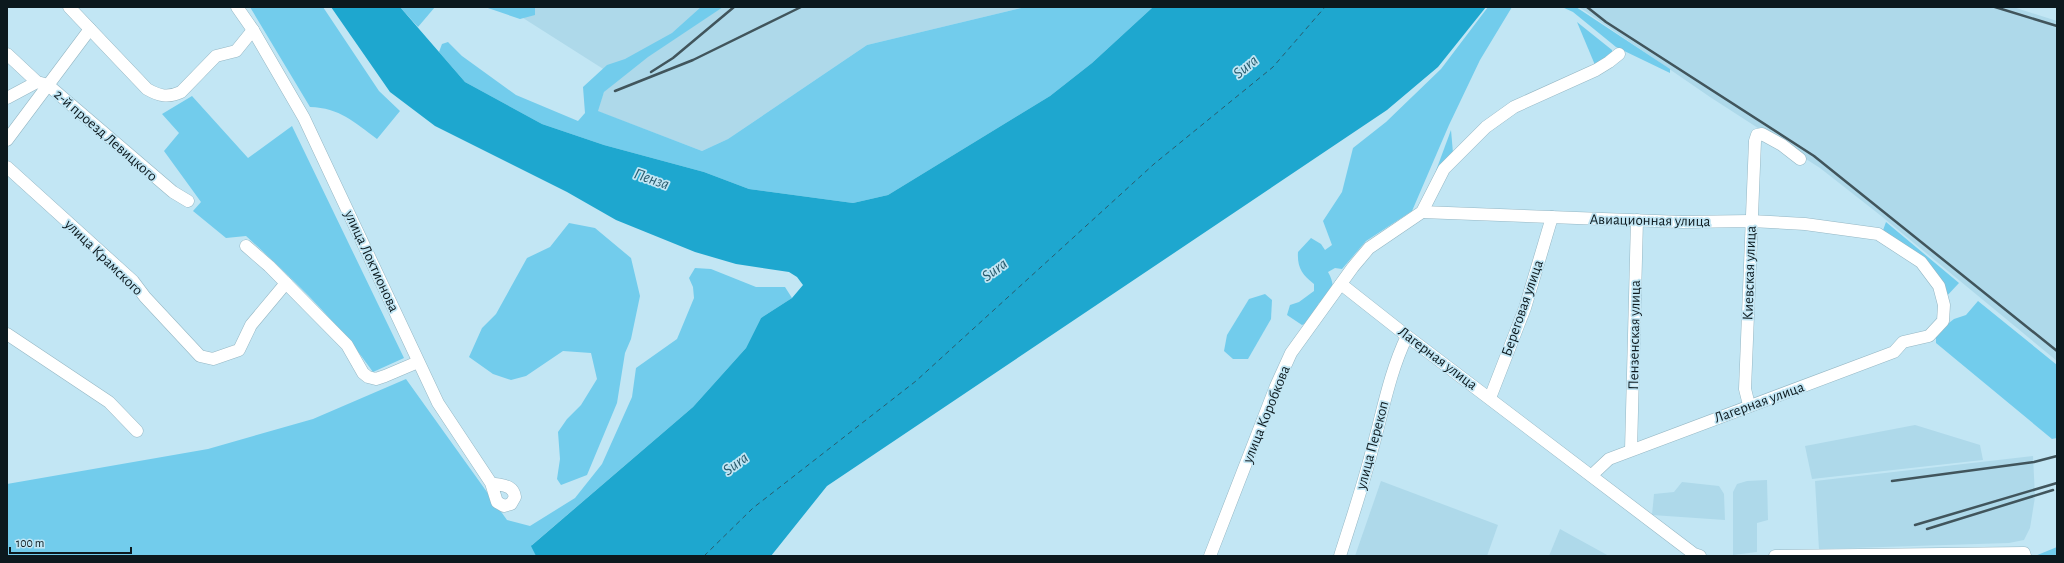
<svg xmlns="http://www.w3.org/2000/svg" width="2064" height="563" viewBox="0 0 2064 563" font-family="'Alegreya Sans',sans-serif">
  <rect width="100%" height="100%" fill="#c2e6f4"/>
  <g fill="#aed9ea">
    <polygon points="512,7 1025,7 867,45 728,139 702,151 597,111 604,92 619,79 512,11"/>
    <polygon points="1579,7 2013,7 2057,21 2057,361 1880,215 1820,168 1710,97"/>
    <polygon points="1915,425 1980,445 1983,460 1812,479 1805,446"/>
    <polygon points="2033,456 2035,497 2030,528 2024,540 2009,543 1819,549 1815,481"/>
    <polygon points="1767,480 1768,520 1757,523 1757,552 1733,555 1733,492 1737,484 1747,481"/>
    <polygon points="1381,481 1498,525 1487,556 1355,556"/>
    <polygon points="1682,482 1719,486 1724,494 1725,520 1652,515 1654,494 1674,492"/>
    <polygon points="1560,529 1569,534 1609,556 1549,556"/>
  </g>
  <g fill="#72ccec">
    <path d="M250 7H323L379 91 400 111 377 139C354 122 340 108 310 107Z"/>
    <polygon points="400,7 435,7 418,27"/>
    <polygon points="485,7 535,7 535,15 520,19"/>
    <polygon points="701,7 723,7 648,57 604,92 598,111 702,151 728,139 867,45 1025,7 1153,7 1092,63 1050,96 888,195 853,203 749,189 704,172 604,145 542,124 465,82 439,52 442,44 448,42 462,56 516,95 578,121 585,113 583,87 607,65 625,59 672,33"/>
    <path d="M1488 7H1512L1480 60 1449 125 1412 211 1366 241 1342 269 1335 268 1328 272C1336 286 1334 296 1319 303L1311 321 1302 325 1287 315 1290 305 1299 302 1314 291V284C1302 275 1297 267 1298 252L1311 238 1321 244 1325 250 1332 245 1323 221 1342 192 1353 148 1386 122 1441 69Z"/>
    <polygon points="1562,7 1576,7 1670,69 1670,73 1616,47 1573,12"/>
    <polygon points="1577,22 1612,50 1612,55 1595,65"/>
    <path d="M192 96 248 158 292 126 404 358 373 372C337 321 292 278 246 236L226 238 193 211 201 202 164 151 179 133 162 114Z"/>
    <polygon points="1451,130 1453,153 1434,176"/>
    <polygon points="1886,222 1959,283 1944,299 1941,285 1882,233"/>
    <polygon points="569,223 595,228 631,258 640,296 631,339 625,353 617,403 587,475 561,485 557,479 560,459 558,432 567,419 581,405 597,379 591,353 563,351 526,376 511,380 493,374 469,357 482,328 496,314 527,258 550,247"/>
    <polygon points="695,268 711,269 756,287 785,287 792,298 761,318 746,348 693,407 532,545 536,556 7,556 7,484 208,449 313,419 406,379 507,520 530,526 575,498 602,464 632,397 636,368 677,339 694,298 693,287 689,278"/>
    <polygon points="1265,294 1272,300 1271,319 1248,359 1233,359 1224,351 1227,335 1249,299"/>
    <polygon points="1978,301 2057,365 2057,438 2052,439 1936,343 1936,333 1954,319 1966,315"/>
    <polygon points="2057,547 2057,556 2035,556"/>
  </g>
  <polygon fill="#1ea7cf" points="331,7 400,7 465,82 542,124 604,145 704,172 749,189 853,203 888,195 1050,96 1092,63 1153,7 1486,7 1438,67 1387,110 827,486 771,556 536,556 531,546 693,407 746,348 761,318 792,298 803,285 797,277 789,272 736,264 695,252 616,220 567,192 435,126 390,92"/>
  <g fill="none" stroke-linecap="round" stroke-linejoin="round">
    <polyline stroke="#295b6d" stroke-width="1" stroke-dasharray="5 4" stroke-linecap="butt" points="704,556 753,508 916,381 1154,164 1273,67 1325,7"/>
    <defs>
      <g id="minor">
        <path d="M69 7 147 89C159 96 168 98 181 92L216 56 236 51 253 30"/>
        <path d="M237 7 253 30 304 118 438 403 491 483 497 502 504 506 511 504 515 497C513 484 502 486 491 483"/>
        <polyline points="7,54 37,82 48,85 173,192 188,201"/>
        <polyline points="7,98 37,82"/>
        <polyline points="7,140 90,29"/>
        <polyline points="7,167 133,281 145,297 200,356 213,359 239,350 251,325 286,283"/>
        <polyline points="1422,212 1682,222 1751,221 1805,224 1878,234 1921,262 1939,286 1944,305 1943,321 1929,336 1903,342 1894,352 1609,459 1592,475"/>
        <polyline points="246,246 269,266 347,345 363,373 368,377 376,379 385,376 418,362"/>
        <polyline points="1341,284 1407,336 1694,554 1700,556"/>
        <polyline points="7,334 109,402 137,431"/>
        <polyline points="1490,398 1525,308 1552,217"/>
        <polyline points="1749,405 1745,389 1755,141 1757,135 1762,134 1782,145 1800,159"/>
        <polyline points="1631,450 1637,220"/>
        <polyline points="1210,556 1276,386 1291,353 1353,267 1369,248 1422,212 1444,169 1486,127 1514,107 1596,70 1609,62 1619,54"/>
        <path d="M1340 556C1351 521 1363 486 1372 450 1383 411 1389 374 1407 336"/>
        <polyline points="1775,556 2024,553 2025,556"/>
      </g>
    </defs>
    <use href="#minor" stroke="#95b7c4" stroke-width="13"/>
    <use href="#minor" stroke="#fff" stroke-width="12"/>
    <g stroke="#41555c" stroke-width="2.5">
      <polyline points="1587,7 1606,22 1814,156 2057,351"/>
      <polyline points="1995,7 2057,26"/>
      <polyline points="651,72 673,58 734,7"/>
      <polyline points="615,91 693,60 801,7"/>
      <polyline points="1892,481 2034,462 2057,456"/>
      <polyline points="1915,525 2057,483"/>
      <polyline points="1927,529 2053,490"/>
    </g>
  </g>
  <g text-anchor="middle" stroke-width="3.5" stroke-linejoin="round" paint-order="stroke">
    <g font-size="15" fill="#0c191e" stroke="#c2e6f4">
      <text transform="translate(106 135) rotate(41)" y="5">2-й проезд Левицкого</text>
      <text transform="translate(1650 220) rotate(1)" y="5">Авиационная улица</text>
      <text transform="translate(104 257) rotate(44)" y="5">улица Крамского</text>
      <text transform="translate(372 261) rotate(65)" y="5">улица Локтионова</text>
      <text transform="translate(1749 273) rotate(-88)" y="5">Киевская улица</text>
      <text transform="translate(1522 308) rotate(-71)" y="5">Береговая улица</text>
      <text transform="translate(1634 335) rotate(-89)" y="5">Пензенская улица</text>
      <text transform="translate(1438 358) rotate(37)" y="5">Лагерная улица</text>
      <text transform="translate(1759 402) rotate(-20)" y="5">Лагерная улица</text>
      <text transform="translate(1266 414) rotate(-68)" y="5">улица Коробкова</text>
      <text transform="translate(1372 445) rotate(-75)" y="5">улица Перекоп</text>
    </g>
    <g font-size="16" font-style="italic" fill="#295b6d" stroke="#c2e6f4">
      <text transform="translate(1245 66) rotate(-40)" y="6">Sura</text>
      <text transform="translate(652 178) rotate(19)" y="6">Пенза</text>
      <text transform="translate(994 269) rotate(-37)" y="6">Sura</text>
      <text transform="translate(735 463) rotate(-37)" y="6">Sura</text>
    </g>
  </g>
  <rect width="2064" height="563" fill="none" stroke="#0c191e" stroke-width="16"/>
  <path d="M10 547v6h121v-6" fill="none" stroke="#0c191e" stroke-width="2"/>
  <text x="16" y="547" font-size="12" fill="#0c191e" stroke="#c2e6f4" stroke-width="3" paint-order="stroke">100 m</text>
</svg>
